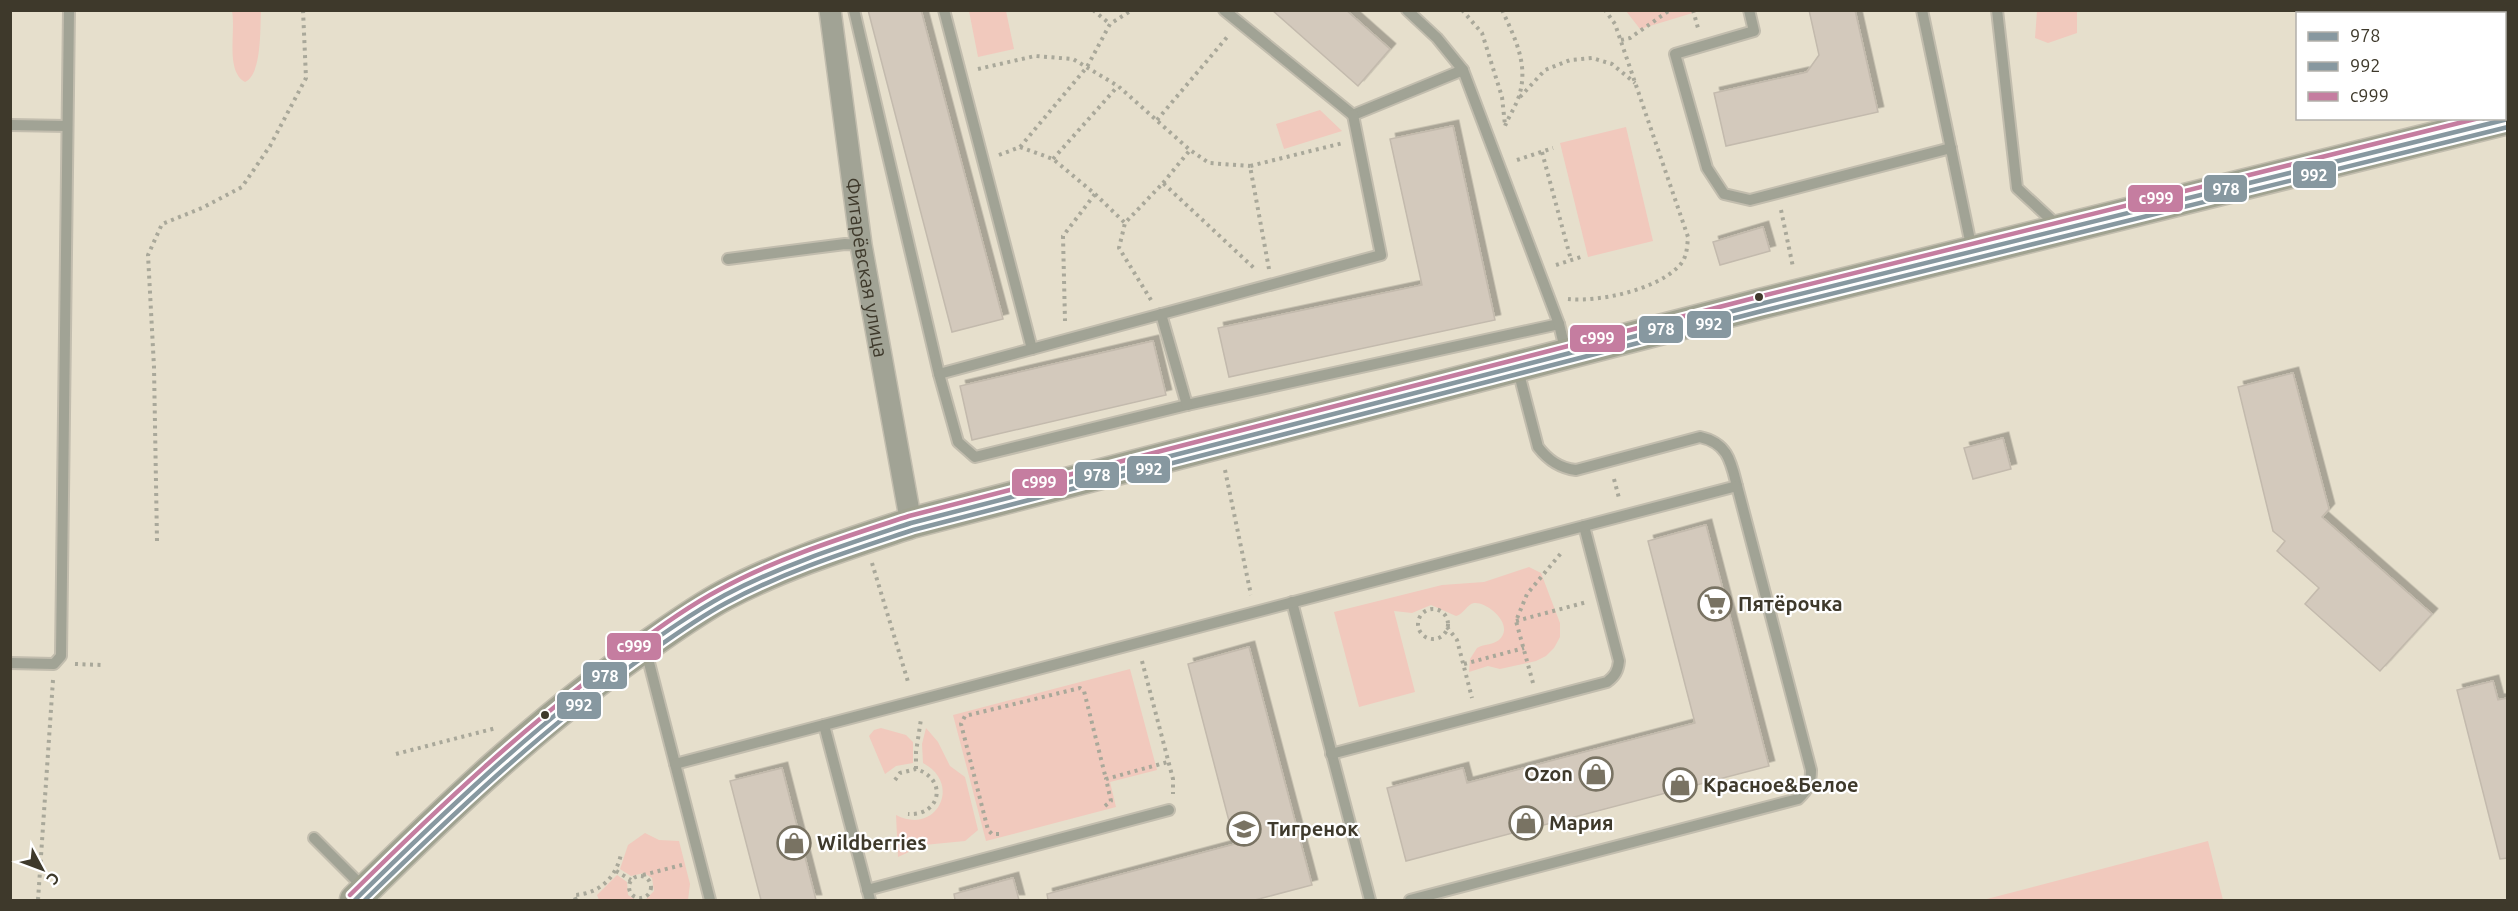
<svg xmlns="http://www.w3.org/2000/svg" width="2518" height="911" viewBox="0 0 2518 911" font-family="Ubuntu,sans-serif">
  <defs>
    <filter id="shadow"><feDropShadow dx="5.5" dy="-5.5" stdDeviation="0" flood-color="#0004"/></filter>
  </defs>
  <rect width="100%" height="100%" fill="#e6dfcc"/>
  <g fill="#f1c9bd">
    <polygon points="1695,10 1696,12 1640,29 1626,11"/>
    <path d="M232 11H261C260 28 262 75 245 82 225 71 236 31 232 11Z"/>
    <polygon points="969,11 1006,11 1014,49 978,57"/>
    <polygon points="2037,11 2077,11 2077,33 2048,43 2035,38"/>
    <polygon points="1320,110 1342,131 1284,149 1276,124"/>
    <polygon points="1626,127 1653,241 1588,257 1560,143"/>
    <path d="M1529 567 1541 573 1560 623V637L1554 648 1546 656 1536 661 1500 669 1488 666 1469 672 1470 659 1477 648C1483 644 1493 645 1499 640 1516 624 1486 601 1474 603 1467 604 1464 614 1456 616L1431 605 1412 613 1394 611 1415 692 1359 707 1334 612 1442 585 1484 582Z"/>
    <polygon points="1130,669 1157,770 1110,782 1116,807 986,841 953,715"/>
    <polygon points="881,728 906,735 913,742 913,763 896,766 885,774 869,736 874,730"/>
    <path d="M926 728 938 742 950 766 965 777 978 830 965 841 924 845 898 857 896 815C936 836 963 784 923 763L922 744Z"/>
    <polygon points="645,833 659,840 679,841 690,884 688,900 645,900 654,891 652,878 644,873 631,876 620,869 628,845"/>
    <polygon points="2208,841 2223,900 1983,900"/>
    <polygon points="617,875 627,882 628,895 636,900 599,900 597,895"/>
  </g>
  <g fill="#d3c9bc" stroke="#c3baad" stroke-width="1.5" filter="url(#shadow)">
    <polygon points="868,10 921,10 1003,319 952,332"/>
    <polygon points="1272,10 1346,10 1390,49 1358,86"/>
    <polygon points="1809,10 1855,10 1878,112 1726,146 1714,93 1807,72 1819,55"/>
    <polygon points="1453,126 1495,320 1229,377 1218,328 1422,285 1390,139"/>
    <polygon points="1763,227 1770,251 1720,265 1713,242"/>
    <polygon points="1153,341 1166,395 972,440 960,386"/>
    <polygon points="2293,373 2329,509 2322,517 2432,614 2380,671 2305,604 2319,588 2277,551 2285,541 2273,531 2238,387"/>
    <polygon points="2003,438 2011,469 1973,479 1964,448"/>
    <polygon points="1706,525 1769,766 1406,861 1387,788 1463,768 1467,783 1695,723 1648,541"/>
    <polygon points="1249,647 1312,885 1255,900 1048,900 1047,894 1235,844 1188,664"/>
    <polygon points="2493,681 2498,700 2508,698 2508,858 2500,859 2457,690"/>
    <polygon points="782,768 816,900 761,900 730,781"/>
    <polygon points="1013,878 1019,900 955,900 954,894"/>
  </g>
  <g fill="none" stroke-linecap="round" stroke-linejoin="round">
    <defs>
      <g id="lane">
        <polyline points="854,10 939,374 958,442 975,457 1187,405 1559,324"/>
        <polyline points="944,10 1032,349"/>
        <polyline points="1224,10 1353,115 1463,70"/>
        <polyline points="1407,10 1437,38 1463,70 1559,324 1566,353"/>
        <polyline points="1749,10 1754,31 1675,54 1707,168 1724,194 1750,200 1951,148"/>
        <polyline points="1922,10 1972,250"/>
        <polyline points="1997,10 2017,188 2058,226"/>
        <polyline points="10,125 67,126"/>
        <polyline points="728,259 845,244 861,245"/>
        <polyline points="1161,314 1187,405"/>
        <polyline points="939,374 1381,255 1353,115"/>
        <polyline points="1292,602 1370,900"/>
        <polyline points="646,651 710,900"/>
        <polyline points="10,663 54,664 61,656 69,10"/>
        <polyline points="824,725 870,900"/>
        <path d="M1331 754 1607 682C1615 676 1618 671 1619 661L1584 526"/>
        <path d="M675 764 1737 486C1731 462 1728 443 1700 437L1576 470C1559 468 1548 460 1538 447L1518 370"/>
        <polyline points="314,838 363,887"/>
        <polyline points="867,890 1169,810"/>
        <path d="M1410 900 1798 799C1808 790 1811 783 1811 770L1737 486"/>
      </g>
      <g id="street">
        <path id="s1" d="M830 10 861 245 911 523"/>
      </g>
      <path id="secondary" d="M355 900C446 810 539 720 645 647 671 629 697 610 725 595 784 564 848 544 911 523L1760 304 2508 119"/>
    </defs>
    <use href="#lane" stroke="#c2bdae" stroke-width="14"/>
    <use href="#street" stroke="#c2bdae" stroke-width="24"/>
    <use href="#secondary" stroke="#c2bdae" stroke-width="33"/>
    <g stroke="#a9a89a" stroke-width="4" stroke-dasharray="3 4.5" stroke-linecap="butt">
      <polyline points="1093,10 1110,24"/>
      <polyline points="1462,10 1482,33 1502,97 1505,125"/>
      <path d="M1502 10C1515 38 1529 65 1519 96 1516 106 1509 116 1505 126"/>
      <polyline points="1693,10 1698,28"/>
      <polyline points="1621,40 1630,38 1670,10"/>
      <polyline points="978,69 1035,56 1073,59 1118,86 1190,150 1209,163 1250,166"/>
      <polyline points="1520,97 1545,70 1570,60 1592,58 1612,64 1635,83"/>
      <polyline points="1157,120 1228,36"/>
      <polyline points="1020,147 1087,67 1110,24 1132,10"/>
      <polyline points="1542,152 1571,260"/>
      <polyline points="999,155 1020,147 1053,159 1095,194 1063,236 1065,321"/>
      <polyline points="1053,159 1118,86"/>
      <polyline points="1517,160 1553,148"/>
      <polyline points="1163,183 1190,150"/>
      <polyline points="1095,194 1125,223"/>
      <polyline points="1781,210 1793,267"/>
      <polyline points="1556,265 1584,256"/>
      <polyline points="1269,269 1250,166 1343,143"/>
      <path d="M1568 299C1600 302 1655 290 1678 267 1687 259 1687 248 1688 237L1615 24 1605 10"/>
      <polyline points="1151,300 1119,248 1125,223 1163,183 1255,269"/>
      <polyline points="1225,470 1251,595"/>
      <polyline points="1614,479 1619,498"/>
      <polyline points="157,541 154,367 148,255 162,224 202,208 242,187 270,146 306,78 303,10"/>
      <polyline points="872,563 909,685"/>
      <circle cx="1433" cy="624" r="15"/>
      <polyline points="1516,621 1587,602"/>
      <polyline points="1447,627 1457,640 1472,698"/>
      <polyline points="1142,661 1173,779 1173,794"/>
      <polyline points="75,664 102,665"/>
      <polyline points="1464,664 1524,648"/>
      <polyline points="1533,683 1516,621 1527,594 1562,552"/>
      <polyline points="396,754 496,728"/>
      <polyline points="916,769 916,752 921,719"/>
      <path d="M895 780 900 773 916 769C948 779 941 816 908 814"/>
      <polyline points="1105,806 1111,801 1106,779 1168,762"/>
      <polyline points="999,834 992,834 988,830 961,724 965,716 1080,688 1084,691 1106,779"/>
      <polyline points="616,871 631,880"/>
      <polyline points="643,875 682,865"/>
      <circle cx="640" cy="887" r="11"/>
      <polyline points="38,900 53,680"/>
      <path d="M576 900 574 895C599 894 616 878 621 854"/>
    </g>
    <use href="#lane" stroke="#a1a395" stroke-width="10"/>
    <use href="#street" stroke="#a1a395" stroke-width="21"/>
    <use href="#secondary" stroke="#a0a290" stroke-width="30"/>
    <defs>
      <path id="bus-1" d="M355 900C442 814 531 729 630 657 661 635 692 613 725 595 784 564 848 544 911 523L1760 304 2508 119"/>
      <path id="bus-2" d="M365 900C451 816 538 733 635 663 665 642 694 620 726 603 785 571 850 551 913 530L1762 311 2508 127"/>
      <path id="bus-3" d="M350 895C438 808 528 722 629 650 658 628 687 607 719 590 779 557 845 537 909 516L1758 297 2479 118"/>
    </defs>
    <use href="#bus-1" stroke="#fff" stroke-width="9"/>
    <use href="#bus-2" stroke="#fff" stroke-width="9"/>
    <use href="#bus-3" stroke="#fff" stroke-width="9"/>
    <use href="#bus-1" stroke="#8798a0" stroke-width="4.5"/>
    <use href="#bus-2" stroke="#8798a0" stroke-width="4.5"/>
    <use href="#bus-3" stroke="#c57da0" stroke-width="4.5"/>
  </g>
  <defs>
    <symbol id="supermarket-ring" viewBox="-11 -11 22 22"><circle r="9.5" fill="#fff" stroke="#797363" stroke-width="1.5"/><path d="M-6-5.5h2.5l.6 2H6L4.5 2H-2.5L-4.4-4H-6ZM-1.5 3.2a1.3 1.3 0 1 0 .1 0ZM3 3.2a1.3 1.3 0 1 0 .1 0Z" fill="#797363"/></symbol>
    <symbol id="shop-ring" viewBox="-11 -11 22 22"><circle r="9.5" fill="#fff" stroke="#797363" stroke-width="1.5"/><path d="M-5-2.5h2.3a2.7 3.5 0 0 1 5.4 0H5L5.5 6h-11ZM-1.5-2.5h3a1.5 2.3 0 0 0-3 0Z" fill="#797363"/></symbol>
    <symbol id="school-ring" viewBox="-11 -11 22 22"><circle r="9.5" fill="#fff" stroke="#797363" stroke-width="1.5"/><path d="M0-5L7-2L0 1L-7-2ZM-4 1L0 2.5L4 1V4Q0 6-4 4Z" fill="#797363"/></symbol>
  </defs>
  <g fill-rule="evenodd">
    <use href="#supermarket-ring" x="1696" y="585" width="38" height="38"/>
    <use href="#shop-ring" x="1577" y="755" width="38" height="38"/>
    <use href="#shop-ring" x="1661" y="766" width="38" height="38"/>
    <use href="#shop-ring" x="1507" y="804" width="38" height="38"/>
    <use href="#school-ring" x="1225" y="810" width="38" height="38"/>
    <use href="#shop-ring" x="775" y="824" width="38" height="38"/>
  </g>
  <g fill="#3e392b" stroke="#fff" stroke-width="2">
    <circle cx="1759" cy="297" r="5"/>
    <circle cx="545" cy="715" r="5"/>
  </g>
  <g text-anchor="middle" stroke-width="4.5" stroke-linejoin="round" paint-order="stroke">
    <g font-size="20" fill="#3e392b" stroke="#fff">
      <text dy="7" stroke="none"><textPath href="#s1" startOffset="260">Фитарёвская улица</textPath></text>
    </g>
    <g font-size="20" font-weight="bold" fill="#3e392b" stroke="#fff" text-anchor="start">
      <text x="1738" y="611">Пятёрочка</text>
      <text x="1573" y="781" text-anchor="end">Ozon</text>
      <text x="1703" y="792">Красное&amp;Белое</text>
      <text x="1549" y="830">Мария</text>
      <text x="1267" y="836">Тигренок</text>
      <text x="817" y="850">Wildberries</text>
    </g>
  </g>
  <g stroke="#fff" stroke-width="2">
    <rect x="2292" y="160" width="45" height="29" rx="6" fill="#8798a0"/>
    <rect x="2203" y="174" width="45" height="29" rx="6" fill="#8798a0"/>
    <rect x="2127" y="184" width="57" height="29" rx="6" fill="#c57da0"/>
    <rect x="1686" y="310" width="46" height="29" rx="6" fill="#8798a0"/>
    <rect x="1638" y="315" width="46" height="29" rx="6" fill="#8798a0"/>
    <rect x="1569" y="324" width="57" height="29" rx="6" fill="#c57da0"/>
    <rect x="1126" y="455" width="45" height="29" rx="6" fill="#8798a0"/>
    <rect x="1074" y="461" width="46" height="28" rx="6" fill="#8798a0"/>
    <rect x="1011" y="468" width="57" height="29" rx="6" fill="#c57da0"/>
    <rect x="606" y="632" width="56" height="29" rx="6" fill="#c57da0"/>
    <rect x="582" y="661" width="46" height="29" rx="6" fill="#8798a0"/>
    <rect x="556" y="691" width="46" height="29" rx="6" fill="#8798a0"/>
  </g>
  <g font-size="16" text-anchor="middle" font-weight="bold" fill="#fff">
    <text x="2314" y="181">992</text>
    <text x="2226" y="195">978</text>
    <text x="2156" y="204">с999</text>
    <text x="1709" y="330">992</text>
    <text x="1661" y="335">978</text>
    <text x="1597" y="344">с999</text>
    <text x="1149" y="475">992</text>
    <text x="1097" y="481">978</text>
    <text x="1039" y="488">с999</text>
    <text x="634" y="652">с999</text>
    <text x="605" y="682">978</text>
    <text x="579" y="711">992</text>
  </g>
  <rect width="2518" height="911" fill="none" stroke="#3e392b" stroke-width="24"/>
  <rect x="2296" y="12" width="210" height="108" fill="#ffffff" stroke="#b2b0aa" stroke-width="1.5"/>
  <rect x="2308" y="32" width="30" height="9" fill="#8798a0" stroke="#b2b0aa" stroke-width="1.5"/>
  <text x="2350" y="42" font-size="18" fill="#3e392b">978</text>
  <rect x="2308" y="62" width="30" height="9" fill="#8798a0" stroke="#b2b0aa" stroke-width="1.5"/>
  <text x="2350" y="72" font-size="18" fill="#3e392b">992</text>
  <rect x="2308" y="92" width="30" height="9" fill="#c57da0" stroke="#b2b0aa" stroke-width="1.5"/>
  <text x="2350" y="102" font-size="18" fill="#3e392b">с999</text>
  <g transform="translate(42 869) rotate(131)" stroke="#ffffff" stroke-width="4.5" paint-order="stroke">
  <path d="M0-4.5L10 22L0 15L-10 22Z" fill="#3e392b"/>
  <text y="-9" font-size="16" font-weight="bold" text-anchor="middle" fill="#3e392b">С</text>
  </g>
</svg>
